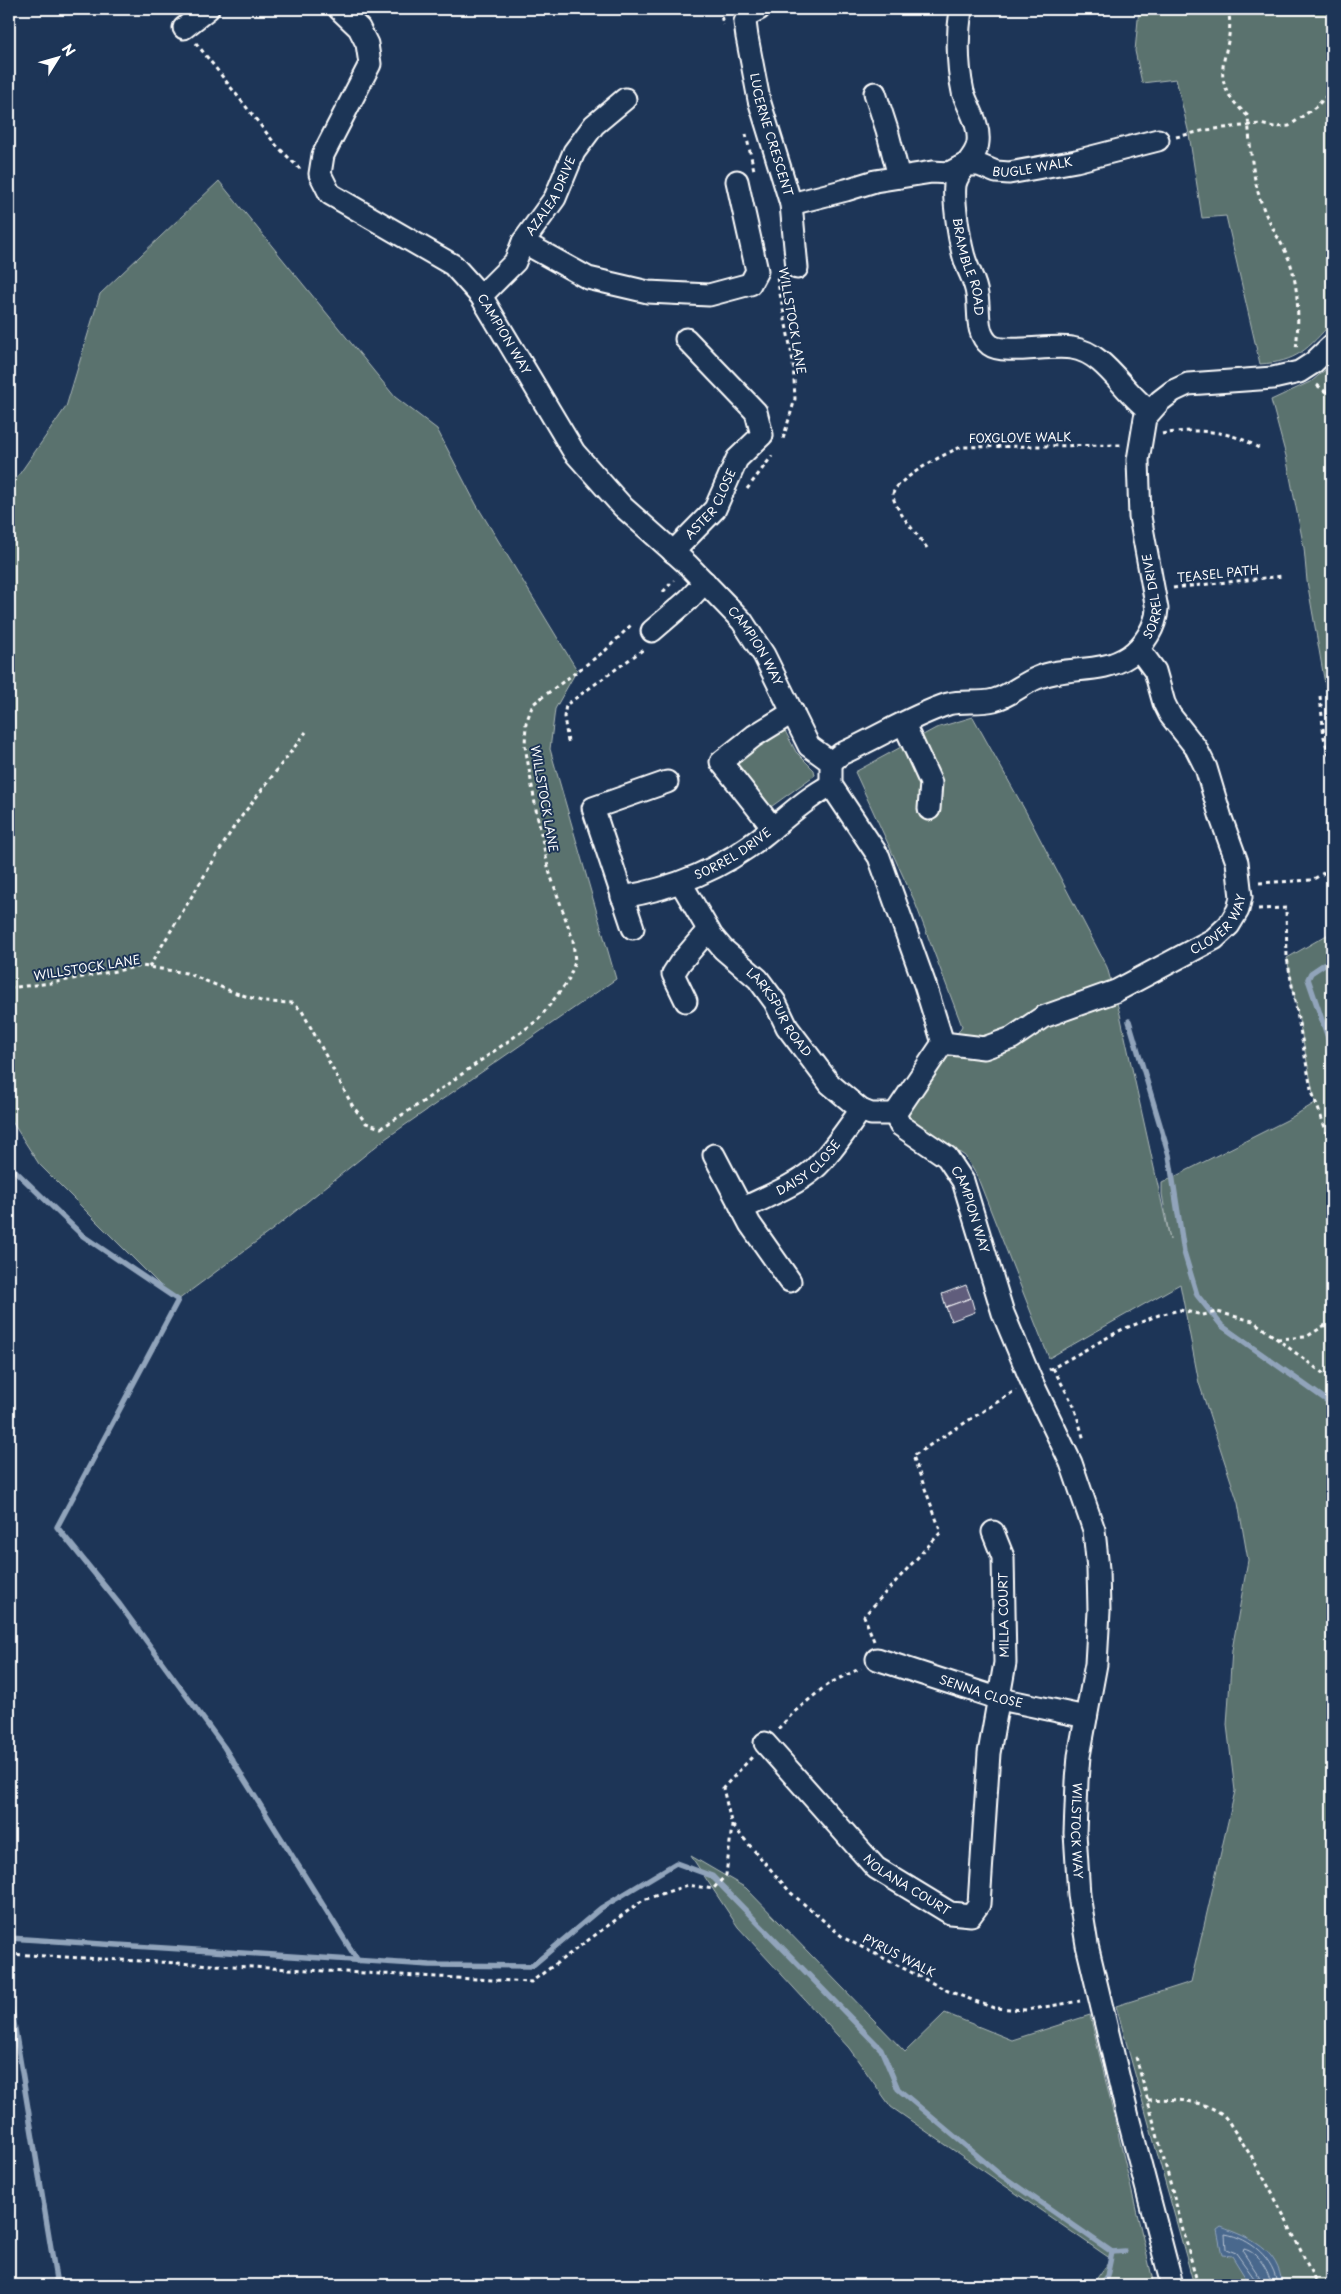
<svg xmlns="http://www.w3.org/2000/svg" width="1341" height="2294" viewBox="0 0 1341 2294" font-family="'Playpen Sans',sans-serif">
  <rect width="100%" height="100%" fill="#1d3557"/>
  <filter id="ink" filterUnits="userSpaceOnUse"><feTurbulence type="fractalNoise" baseFrequency=".02" numOctaves="2"/><feDisplacementMap in="SourceGraphic" scale="10" xChannelSelector="R" yChannelSelector="G"/><feConvolveMatrix kernelMatrix="1 2 1 2 8 2 1 2 1" color-interpolation-filters="sRGB"/></filter>
  <g filter="url(#ink)">
    <g fill="#5a726e" stroke="#acb8b6">
      <path d="M1139 9H1332V322C1308 349 1297 362 1260 364L1226 216 1202 218 1189 134 1176 79 1142 83 1135 51Z"/>
      <polygon points="219,181 395,397 437,429 476,504 577,670 555,709 550,749 616,979 385,1139 272,1230 178,1300 169,1294 39,1164 9,1117 9,548 11,520 9,516 9,489 66,407 100,294"/>
      <polygon points="1332,364 1332,724 1307,581 1304,548 1286,456 1271,400 1312,381"/>
      <polygon points="973,717 1026,812 1107,967 1120,1014 1170,1240 1162,1194 1162,1183 1287,1120 1315,1103 1287,958 1332,932 1332,2285 1194,2285 1116,2006 1191,1982 1235,1791 1227,1725 1232,1650 1248,1560 1238,1503 1199,1383 1180,1284 1049,1358 977,1176 965,1156 907,1117 962,1026 914,900 855,772 936,728"/>
      <polygon points="783,727 796,752 814,770 815,775 768,809 734,762"/>
      <polygon points="691,1856 746,1888 905,2052 945,2013 1012,2040 1090,2015 1154,2285 1092,2285 1111,2259 891,2107 849,2048 738,1927"/>
    </g>
    <path fill="#48678d" stroke="#91a4bb" d="M1221 2227C1250 2238 1279 2249 1282 2285H1250L1232 2256 1222 2255 1217 2230Z"/>
    <g fill="none" stroke-linecap="round" stroke-linejoin="round">
      <g stroke="#b6c2d1" stroke-width="1">
        <path d="M1255 2285 1254 2278 1236 2253 1226 2249 1225 2234C1250 2238 1275 2259 1277 2285"/>
        <path d="M1261 2285 1259 2276 1243 2252 1244 2249C1258 2252 1270 2272 1271 2285"/>
      </g>
      <g stroke="#91a4bb" stroke-width="5.5">
        <polyline points="1332,959 1311,973 1308,979 1332,1049"/>
        <polyline points="1129,1021 1169,1155 1184,1252 1197,1295 1222,1326 1332,1404"/>
        <polyline points="9,1165 83,1236 178,1300 57,1527 120,1605 224,1747 358,1961"/>
        <polyline points="9,1938 430,1965 532,1966 601,1908 676,1863 712,1876 881,2049 898,2089 998,2173 1112,2252 1125,2251"/>
        <polyline points="9,1993 57,2285"/>
        <polyline points="9,2282 28,2285"/>
        <polyline points="1100,2285 1107,2276 1112,2252"/>
      </g>
    </g>
    <g fill="#605d7c" stroke="#fff">
      <polygon points="966,1285 971,1298 946,1307 942,1294"/>
      <polygon points="971,1298 975,1312 951,1321 946,1307"/>
    </g>
    <g fill="none" stroke-linecap="round" stroke-linejoin="round">
      <defs>
        <g id="minor">
          <path id="s1" d="M339 9 359 28 367 44 370 64 323 155 320 174 330 194 453 265 481 296 574 452 623 507 687 564 742 621 764 655 809 746 831 762V785L879 857 925 985 943 1043 895 1114 900 1125 947 1157 963 1181 1003 1313 1031 1380 1071 1463 1094 1530 1098 1569 1099 1611 1096 1664 1079 1756 1077 1781 1075 1833 1079 1895 1087 1945 1128 2117 1172 2285"/>
          <path id="s2" d="M759 9 749 14 745 22 747 37 759 100 791 204 797 268"/>
          <path id="s3" d="M961 9C957 36 957 64 963 92 968 108 980 124 978 142 977 158 958 168 955 185 953 201 960 247 966 263 970 274 976 283 977 295 980 312 975 333 990 345 1003 355 1052 344 1072 348 1106 353 1123 393 1150 411"/>
          <polyline points="184,28 208,9"/>
          <polyline points="875,93 887,130 899,177"/>
          <path id="s4" d="M791 204 846 190 875 181 932 172 949 173 964 165H979L996 172 1009 173 1076 161 1158 140"/>
          <polyline points="523,242 588,278 648,292 709,295 750,284 757,271 737,181"/>
          <path id="s5" d="M481 296 515 262 523 242 555 198 574 152 594 125 625 99"/>
          <path id="s6" d="M673 552 715 509 737 459 762 435 756 412 686 339"/>
          <polyline points="652,631 688,600 705,582"/>
          <polyline points="904,724 931,783 929,809"/>
          <path id="s7" d="M831 762 841 754C877 738 911 716 948 704 962 700 979 704 994 700 1010 696 1022 684 1037 678 1067 665 1101 675 1129 656 1144 646 1156 626 1157 609L1140 517 1138 460 1145 418 1160 401 1173 391 1188 384 1273 378 1299 372 1313 363 1332 345"/>
          <polyline points="773,828 721,762 754,736 793,712"/>
          <path id="s8" d="M681 883 712 936 723 949 758 979 775 1002 787 1027 830 1084 861 1110 871 1114H895"/>
          <path id="s9" d="M622 897C673 889 724 868 764 835 786 818 806 798 831 785"/>
          <polyline points="633,928 593,808 667,782"/>
          <polyline points="686,1001 673,974 680,963 708,930"/>
          <path id="s10" d="M943 1043 984 1048 1012 1038 1043 1017 1116 991 1214 939 1229 925 1238 910 1241 897 1237 862 1221 818 1206 768 1196 748 1170 715 1164 703 1155 671 1144 656 1137 650"/>
          <polyline points="714,1155 750,1224 790,1281"/>
          <path id="s11" d="M742 1209C765 1197 793 1187 813 1170 831 1154 846 1130 861 1110"/>
          <path id="s12" d="M877 1659 1000 1699 1086 1717"/>
          <path id="s13" d="M765 1743 876 1868 950 1913 971 1915 979 1904 989 1753 1005 1663 1003 1557 993 1532"/>
        </g>
      </defs>
      <use href="#minor" stroke="#fff" stroke-width="25"/>
      <g stroke="#fff" stroke-width="3" stroke-dasharray="4 4" stroke-linecap="butt">
        <polyline points="720,9 723,25"/>
        <path d="M1228 9C1238 54 1199 74 1248 116 1250 147 1252 180 1264 210 1271 228 1283 244 1290 262 1299 289 1299 321 1296 350"/>
        <polyline points="196,43 276,145 300,169"/>
        <polyline points="746,134 754,170"/>
        <polyline points="1176,137 1206,130 1260,124 1274,127 1289,126 1317,106 1332,90"/>
        <polyline points="777,278 793,361 795,399 783,439"/>
        <polyline points="1317,385 1332,397"/>
        <path d="M1162 434C1194 428 1233 430 1260 449"/>
        <polyline points="747,489 772,456"/>
        <path d="M927 548C918 535 895 510 893 496 890 482 948 452 961 447L1121 445"/>
        <polyline points="1173,588 1283,576"/>
        <polyline points="663,592 674,580"/>
        <polyline points="1320,696 1324,737 1332,767"/>
        <polyline points="568,742 564,717 566,705 644,649"/>
        <polyline points="1259,883 1312,880 1332,868"/>
        <polyline points="1258,909 1286,908 1287,958 1311,1089 1332,1147"/>
        <polyline points="149,967 235,825 306,732"/>
        <polyline points="9,988 51,983 142,966 186,973 233,992 264,1002 293,1003 302,1011 352,1105 366,1123 381,1128 421,1103 538,1020 568,981 575,962 573,940 549,871 537,815 525,746 526,723 533,704 606,650 633,623"/>
        <polyline points="1277,1339 1306,1337 1332,1321"/>
        <polyline points="1053,1368 1074,1406 1084,1440"/>
        <polyline points="1049,1370 1121,1330 1159,1315 1180,1310 1203,1315 1217,1312 1253,1321 1332,1380"/>
        <polyline points="874,1641 864,1616 941,1532 913,1456 1016,1390"/>
        <polyline points="778,1729 793,1713 828,1684 861,1668"/>
        <polyline points="733,1826 791,1893 844,1938 948,1991 994,2008 1027,2010 1080,2001"/>
        <polyline points="9,1954 531,1982 643,1900 688,1885 713,1889 726,1875 732,1826 723,1788 752,1757"/>
        <polyline points="1136,2057 1198,2285"/>
        <path d="M1148 2100C1172 2098 1202 2100 1222 2114 1228 2119 1233 2130 1238 2136 1269 2182 1293 2234 1317 2285"/>
      </g>
      <use href="#minor" stroke="#1d3557" stroke-width="21"/>
    </g>
  </g>
  <g text-anchor="middle" stroke-width="4" stroke-linejoin="round" paint-order="stroke">
    <g font-size="12" fill="#fff" stroke="#1d3557">
      <text dy="4" stroke="none"><textPath href="#s2" startOffset="136">LUCERNE CRESCENT</textPath></text>
      <text dy="4" stroke="none"><textPath href="#s4" startOffset="249">BUGLE WALK</textPath></text>
      <text dy="4" stroke="none"><textPath href="#s5" startOffset="124">AZALEA DRIVE</textPath></text>
      <text dy="4" stroke="none"><textPath href="#s3" startOffset="269">BRAMBLE ROAD</textPath></text>
      <text transform="translate(792 321) rotate(80)" y="4">WILLSTOCK LANE</text>
      <text dy="4" stroke="none"><textPath href="#s1" startOffset="438">CAMPION WAY</textPath></text>
      <text transform="translate(1020 438) rotate(-1)" y="4">FOXGLOVE WALK</text>
      <text dy="4" stroke="none"><textPath href="#s6" startOffset="62">ASTER CLOSE</textPath></text>
      <text transform="translate(1218 574) rotate(-6)" y="4">TEASEL PATH</text>
      <text dy="4" stroke="none"><textPath href="#s7" startOffset="390">SORREL DRIVE</textPath></text>
      <text dy="4" stroke="none"><textPath href="#s1" startOffset="842">CAMPION WAY</textPath></text>
      <text transform="translate(544 799) rotate(80)" y="4">WILLSTOCK LANE</text>
      <text dy="4" stroke="none"><textPath href="#s9" startOffset="120">SORREL DRIVE</textPath></text>
      <text dy="4" stroke="none"><textPath href="#s10" startOffset="311">CLOVER WAY</textPath></text>
      <text transform="translate(87 968) rotate(-9)" y="4">WILLSTOCK LANE</text>
      <text dy="4" stroke="none"><textPath href="#s8" startOffset="164">LARKSPUR ROAD</textPath></text>
      <text dy="4" stroke="none"><textPath href="#s11" startOffset="79">DAISY CLOSE</textPath></text>
      <text dy="4" stroke="none"><textPath href="#s1" startOffset="1502">CAMPION WAY</textPath></text>
      <text transform="translate(1004 1615) rotate(-91)" y="4">MILLA COURT</text>
      <text dy="4" stroke="none"><textPath href="#s12" startOffset="109">SENNA CLOSE</textPath></text>
      <text dy="4" stroke="none"><textPath href="#s1" startOffset="2149">WILSTOCK WAY</textPath></text>
      <text dy="4" stroke="none"><textPath href="#s13" startOffset="202">NOLANA COURT</textPath></text>
      <text transform="translate(899 1956) rotate(27)" y="4">PYRUS WALK</text>
    </g>
  </g>
  <rect width="1341" height="2294" fill="none" stroke="#1d3557" stroke-width="30"/>
  <rect x="15" y="15" width="1311" height="2264" fill="none" stroke="#fff" stroke-width="2" filter="url(#ink)"/>
  <g transform="translate(58 58) rotate(53)" stroke="#1d3557" stroke-width="4" paint-order="stroke">
  <path d="M0-4L9 19L0 12L-9 19Z" fill="#ffffff"/>
  <text y="-8" font-size="14" font-weight="bold" text-anchor="middle" fill="#ffffff">N</text>
  </g>
</svg>
